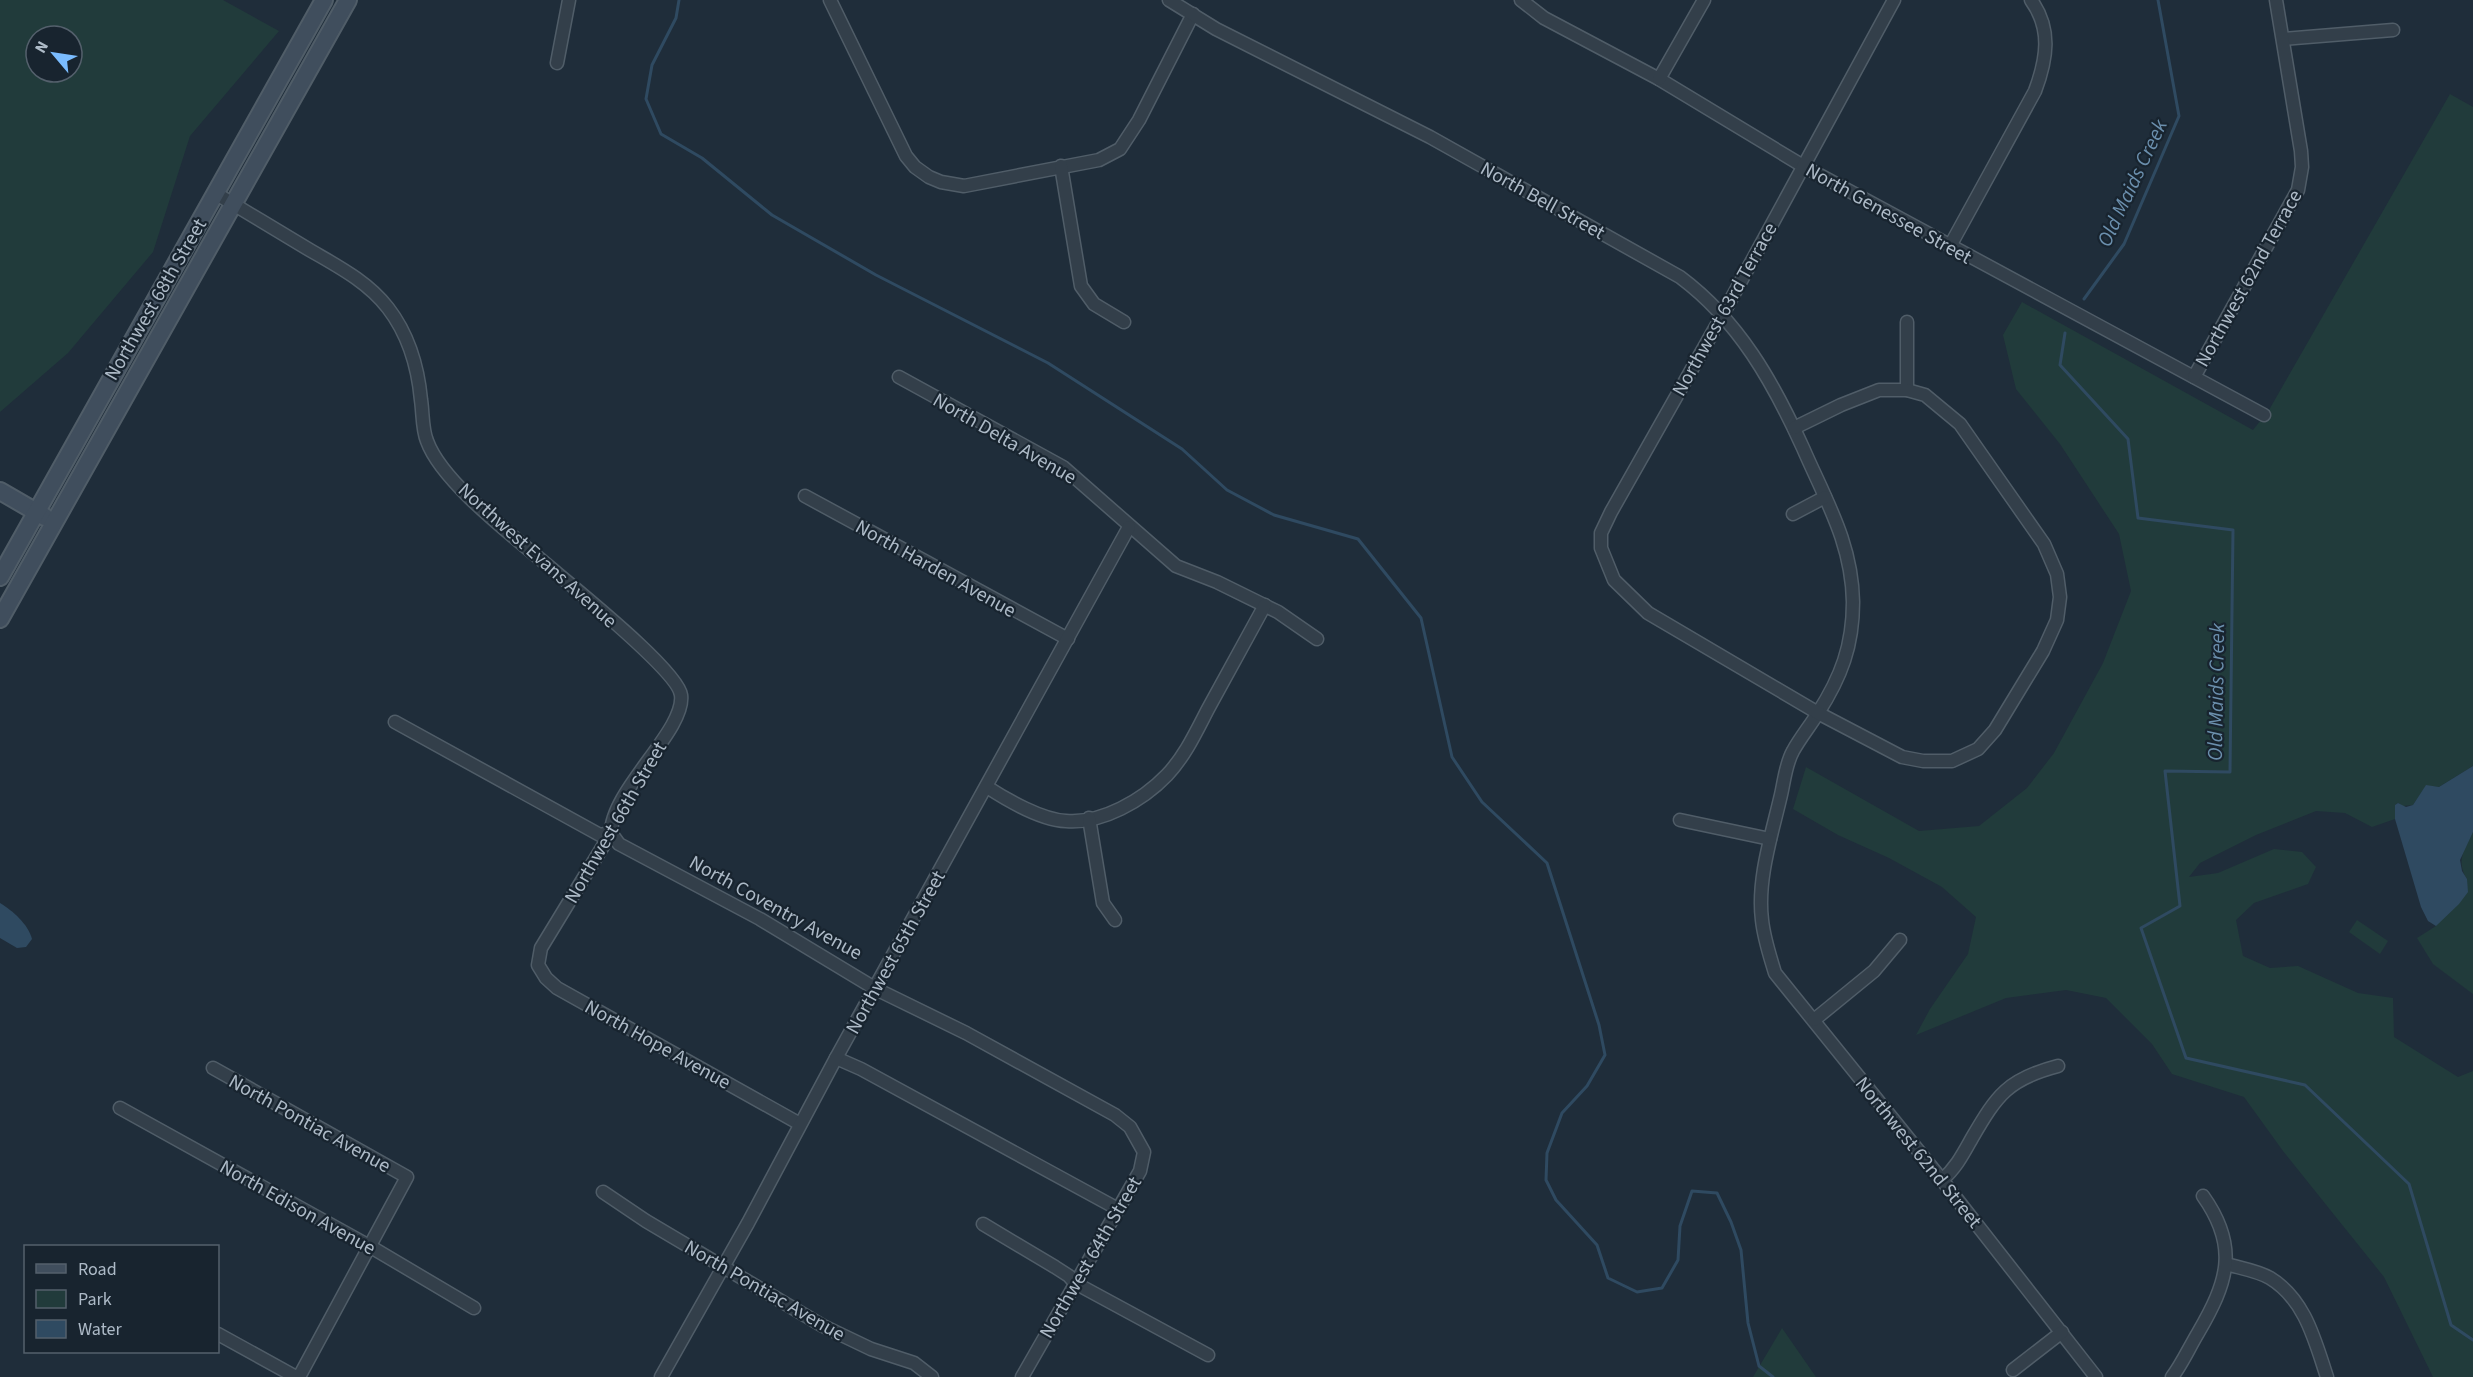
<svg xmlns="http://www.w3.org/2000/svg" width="2473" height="1377" viewBox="0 0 2473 1377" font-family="'Source Sans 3',sans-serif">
  <rect width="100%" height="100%" fill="#1f2d3a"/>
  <g fill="#213b3b" fill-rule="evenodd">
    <path d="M0 0H223L279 31 190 136 153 252 68 353 0 412ZM36 36H72V72H36Z"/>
    <polygon points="2450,94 2473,107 2473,766 2439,787 2426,786 2413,805 2403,806 2398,803 2395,805 2395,819 2372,827 2345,813 2316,811 2256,835 2200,863 2189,877 2218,873 2274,849 2302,852 2316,867 2308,884 2254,903 2236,920 2243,956 2270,968 2298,966 2358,993 2393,998 2394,1037 2458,1077 2473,1071 2473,1377 2433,1377 2384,1277 2283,1151 2244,1097 2172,1074 2152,1044 2106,998 2066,990 2006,998 1916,1035 1930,1009 1968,954 1976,917 1942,887 1889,858 1838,835 1793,809 1806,767 1919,831 1979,826 2027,788 2054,753 2103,663 2131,591 2119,534 2060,444 2016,389 2003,335 2022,302 2253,430 2269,410"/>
    <path d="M2473 832V994L2433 964 2417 938 2436 926 2467 879C2456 861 2464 849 2473 832Z"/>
    <polygon points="2357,920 2388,941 2380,954 2349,932"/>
    <polygon points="1782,1328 1816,1377 1753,1377"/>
  </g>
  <g fill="#2f4a61">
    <polygon points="2473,766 2473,832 2460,860 2462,871 2467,879 2468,892 2459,904 2436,926 2428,921 2421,907 2395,819 2395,805 2398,803 2406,807 2413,805 2426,785 2439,787"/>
    <path d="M0 903C13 911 28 924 32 939L26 947 17 948 0 938Z"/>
  </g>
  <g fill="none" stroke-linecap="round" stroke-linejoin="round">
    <g stroke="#2f4a61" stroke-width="3">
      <polyline points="679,0 676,18 652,65 646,99 661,134 702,158 772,215 876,275 1048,363 1182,449 1227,490 1274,515 1358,539 1421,618 1452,757 1482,802 1547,863 1599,1025 1605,1055 1587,1086 1562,1113 1547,1153 1546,1180 1556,1200 1597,1245 1608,1278 1637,1292 1662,1288 1678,1260 1680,1226 1692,1191 1717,1193 1731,1222 1741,1250 1748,1323 1759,1366 1773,1377"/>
      <polyline points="2084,299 2124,244 2179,116 2158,0"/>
      <polyline points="2065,333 2060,365 2128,439 2138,518 2233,530 2230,772 2165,771 2180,906 2141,928 2186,1058 2305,1085 2409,1184 2451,1325 2473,1340"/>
    </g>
    <defs>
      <g id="street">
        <polyline points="830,0 906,156 915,167 929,177 941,182 964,186 1099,160 1120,149 1139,120 1193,14"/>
        <path d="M1169 0 1216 29 1430 137 1680 277C1739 321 1773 382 1803 448 1826 501 1852 543 1853 602 1853 646 1841 677 1818 713 1810 726 1800 738 1793 751 1785 765 1784 784 1780 799 1771 837 1757 881 1762 920 1764 939 1770 956 1775 973L1942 1180 2096 1377"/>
        <polyline points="1521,0 1544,18 1659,79 1803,166 2264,415"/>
        <polyline points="2283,39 2393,30"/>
        <polyline points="557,63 569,0"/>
        <polyline points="1659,79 1704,0"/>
        <polyline points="1061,166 1081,286 1094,304 1124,322"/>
        <path d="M215 193C246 212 277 230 308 249 337 266 367 281 388 308 408 334 418 367 421 400 423 413 422 429 427 441 442 483 517 539 552 569 575 589 678 671 681 695 686 730 611 790 611 833L541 948 538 965 546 978 557 988 800 1124"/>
        <path d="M1950 246 2035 91C2047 59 2052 29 2031 0"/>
        <polyline points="899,377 1063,467 1176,566 1217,582 1278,612 1317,639"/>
        <polyline points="2194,377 2298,190 2302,167 2301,151 2276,0"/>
        <polyline points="1907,390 1907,322"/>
        <polyline points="1794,428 1841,405 1879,390 1907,390 1925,395 1960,424 2044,544 2057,574 2060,597 2057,620 2043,651 1995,730 1978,749 1952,761 1923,761 1902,757 1818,713 1648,613 1614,580 1601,548 1601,533 1611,512 1723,314 1894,0"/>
        <polyline points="805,496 1068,639"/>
        <polyline points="1793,514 1825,497"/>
        <polyline points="395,722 600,835 611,833 619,844 760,919 876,989 966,1033 1115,1115 1130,1127 1144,1152 1140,1171 1022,1377"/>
        <path d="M987 787C1007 800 1042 820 1066 821 1102 824 1143 800 1167 775 1185 756 1196 732 1208 709 1227 675 1246 640 1265 605"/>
        <polyline points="1089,818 1103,903 1115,920"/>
        <polyline points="1680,820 1770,839"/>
        <polyline points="1814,1020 1874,971 1900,940"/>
        <polyline points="836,1058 861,1069 1118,1209"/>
        <polyline points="213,1068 407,1177 299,1377"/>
        <polyline points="120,1108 371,1247 474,1308"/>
        <path d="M1942 1180C1956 1168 1963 1154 1972 1138 1997 1095 2008 1079 2058 1066"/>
        <polyline points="603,1192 646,1221 823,1326 871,1349 914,1363 932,1377"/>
        <polyline points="983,1224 1055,1267 1069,1276 1075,1283 1208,1355"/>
        <path d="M2226 1264C2240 1268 2258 1271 2270 1278 2305 1299 2315 1341 2327 1377"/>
        <polyline points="218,1334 296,1377"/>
        <polyline points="2013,1370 2062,1332"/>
        <polyline points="661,1377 748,1223 836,1058 1129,527"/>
        <path d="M2172 1377C2182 1364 2189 1348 2198 1333 2227 1283 2240 1248 2203 1196"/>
      </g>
      <g id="secondary">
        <polyline points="0,491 45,517"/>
        <polyline points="0,577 324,0"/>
        <polyline points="0,619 348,0"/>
      </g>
    </defs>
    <use href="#street" stroke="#505d68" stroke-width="15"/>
    <use href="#secondary" stroke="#505d68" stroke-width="20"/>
    <use href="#street" stroke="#333f4a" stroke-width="12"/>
    <use href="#secondary" stroke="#404e5d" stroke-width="16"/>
  </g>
  <g text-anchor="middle" stroke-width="4.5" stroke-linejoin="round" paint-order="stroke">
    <g font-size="20" fill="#adbac7" stroke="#18242f">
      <text transform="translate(1543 200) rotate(29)" y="7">North Bell Street</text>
      <text transform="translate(1889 213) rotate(29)" y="7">North Genessee Street</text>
      <text transform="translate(2248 278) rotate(-61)" y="7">Northwest 62nd Terrace</text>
      <text transform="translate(155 299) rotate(-60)" y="7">Northwest 68th Street</text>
      <text transform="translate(1724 309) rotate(-61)" y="7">Northwest 63rd Terrace</text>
      <text transform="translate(1005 438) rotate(30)" y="7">North Delta Avenue</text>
      <text transform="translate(538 555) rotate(42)" y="7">Northwest Evans Avenue</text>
      <text transform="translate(936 568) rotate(29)" y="7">North Harden Avenue</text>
      <text transform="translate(615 822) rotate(-60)" y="7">Northwest 66th Street</text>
      <text transform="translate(776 907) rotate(29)" y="7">North Coventry Avenue</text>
      <text transform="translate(895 952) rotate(-61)" y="7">Northwest 65th Street</text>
      <text transform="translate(658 1044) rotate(29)" y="7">North Hope Avenue</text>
      <text transform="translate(310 1123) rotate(29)" y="7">North Pontiac Avenue</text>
      <text transform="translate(1919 1152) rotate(51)" y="7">Northwest 62nd Street</text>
      <text transform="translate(298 1207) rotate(29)" y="7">North Edison Avenue</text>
      <text transform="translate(1090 1257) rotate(-60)" y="7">Northwest 64th Street</text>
      <text transform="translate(765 1290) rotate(30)" y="7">North Pontiac Avenue</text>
    </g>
    <g font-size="21" font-style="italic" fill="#6b8fad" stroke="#18242f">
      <text transform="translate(2132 183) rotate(-65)" y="7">Old Maids Creek</text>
      <text transform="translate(2216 692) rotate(-89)" y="7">Old Maids Creek</text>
    </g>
  </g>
  <rect x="24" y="1245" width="195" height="108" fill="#18242f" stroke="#54606c" stroke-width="1.5"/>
  <rect x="36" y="1264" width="30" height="9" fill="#404e5d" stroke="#54606c" stroke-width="1.5"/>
  <text x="78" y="1275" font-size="18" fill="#adbac7">Road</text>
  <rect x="36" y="1290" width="30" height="18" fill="#213b3b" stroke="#54606c" stroke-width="1.5"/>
  <text x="78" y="1305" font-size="18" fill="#adbac7">Park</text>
  <rect x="36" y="1320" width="30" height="18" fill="#2f4a61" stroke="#54606c" stroke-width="1.5"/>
  <text x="78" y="1335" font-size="18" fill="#adbac7">Water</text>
  <g transform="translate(54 54) rotate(299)"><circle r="28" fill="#18242f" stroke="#54606c" stroke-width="1.5"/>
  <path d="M0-4.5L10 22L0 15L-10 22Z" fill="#7abcff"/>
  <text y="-9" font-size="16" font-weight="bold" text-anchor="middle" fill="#adbac7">N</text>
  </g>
</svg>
